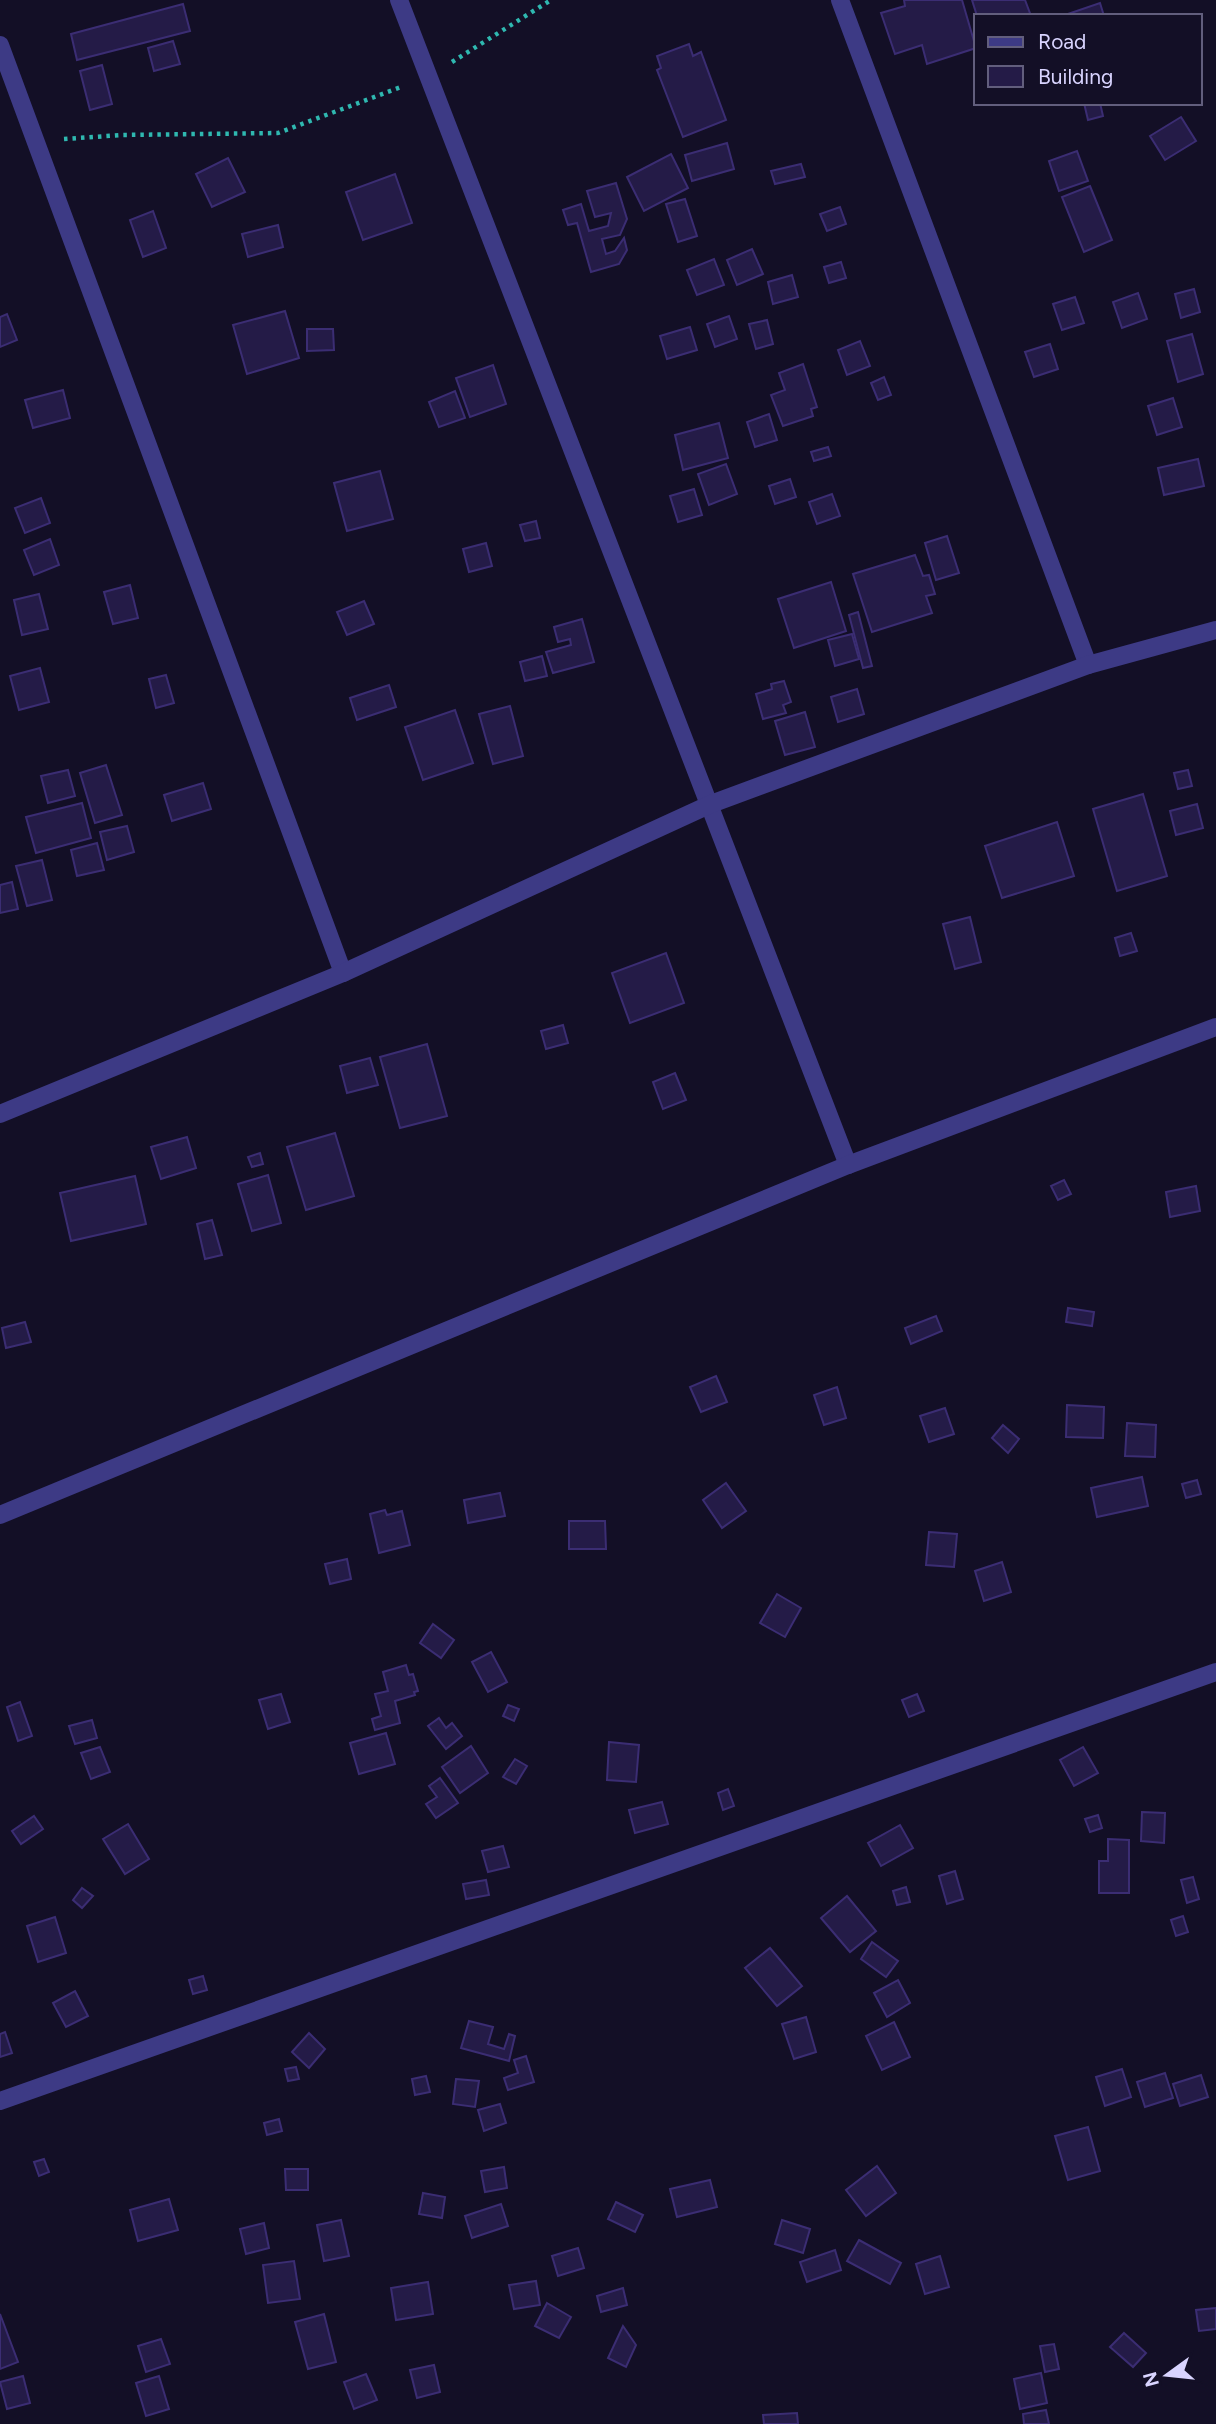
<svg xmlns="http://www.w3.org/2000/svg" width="1216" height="2424" viewBox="0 0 1216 2424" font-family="Figtree,sans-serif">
  <rect width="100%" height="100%" fill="#130f26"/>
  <g fill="#241b47" stroke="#3b2d73" stroke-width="2">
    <polygon points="904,0 962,0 976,48 927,64 922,45 895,54 881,13 905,6"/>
    <polygon points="972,0 1025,0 1031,16 977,16"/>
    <polygon points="1100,3 1104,16 1062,16"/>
    <polygon points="183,4 190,31 77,60 71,34"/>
    <polygon points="173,41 180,64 154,71 148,48"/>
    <polygon points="689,44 693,56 701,52 726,120 683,137 657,70 661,68 657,56"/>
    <polygon points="102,65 112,104 90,110 80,71"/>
    <polygon points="1084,103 1100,103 1103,116 1088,120"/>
    <polygon points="1181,117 1196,141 1165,160 1150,136"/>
    <polygon points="727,143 734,169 692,181 685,155"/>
    <polygon points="1077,151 1088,181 1059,191 1049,161"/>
    <polygon points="671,154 688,188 644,211 627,177"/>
    <polygon points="228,158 245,192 212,207 196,174"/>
    <polygon points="801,164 805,177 775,184 771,171"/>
    <polygon points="395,174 412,223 363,240 346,192"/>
    <polygon points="616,183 627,219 620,235 602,239 606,254 615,251 624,238 627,250 619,264 591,272 577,223 568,225 563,210 581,204 589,231 608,226 611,213 595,217 587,191"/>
    <polygon points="1090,186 1112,240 1084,252 1062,197"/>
    <polygon points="685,199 697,236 678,242 666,204"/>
    <polygon points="840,207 846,224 827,231 820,214"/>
    <polygon points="153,211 166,248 143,257 130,220"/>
    <polygon points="278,225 283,247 248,257 242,234"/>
    <polygon points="752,249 763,274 737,285 727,260"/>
    <polygon points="714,259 724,285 697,295 687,270"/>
    <polygon points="841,262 846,278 829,283 824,267"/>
    <polygon points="792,275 798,297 773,304 768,282"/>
    <polygon points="1194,289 1200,312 1181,318 1175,294"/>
    <polygon points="1138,293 1147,319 1122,328 1113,302"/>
    <polygon points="1075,297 1084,323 1062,330 1053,304"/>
    <polygon points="285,311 299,358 247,374 233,325"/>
    <polygon points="7,314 17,340 0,347 0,317"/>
    <polygon points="729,316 737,339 715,347 707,324"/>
    <polygon points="767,320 773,344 756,349 749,324"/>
    <polygon points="690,327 697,350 667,359 660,336"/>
    <polygon points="307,329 333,329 334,350 307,351"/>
    <polygon points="1192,334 1203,374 1178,382 1167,341"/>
    <polygon points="860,341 870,366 847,375 838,350"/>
    <polygon points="1050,344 1058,369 1034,377 1025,352"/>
    <polygon points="803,364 817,407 811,409 813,416 783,426 771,395 785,390 779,373"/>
    <polygon points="493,365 506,404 470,417 456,378"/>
    <polygon points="884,377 891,395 878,400 871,383"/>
    <polygon points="63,390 70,418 33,428 25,400"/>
    <polygon points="455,391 465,418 439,427 429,402"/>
    <polygon points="1173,398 1182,427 1157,435 1148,406"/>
    <polygon points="769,414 777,440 755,447 747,422"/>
    <polygon points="719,423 728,458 683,470 675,435"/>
    <polygon points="828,447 831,456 814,461 811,452"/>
    <polygon points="1198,459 1204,486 1164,495 1158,468"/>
    <polygon points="726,464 737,494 709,505 698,474"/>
    <polygon points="380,471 393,519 347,531 334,483"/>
    <polygon points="790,479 796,497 775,504 769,486"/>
    <polygon points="694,489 702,515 678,522 670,496"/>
    <polygon points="832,494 840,516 817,524 809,502"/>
    <polygon points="41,498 50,523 25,533 15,508"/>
    <polygon points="536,521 540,538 525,541 520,525"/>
    <polygon points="947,536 959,573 936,580 925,543"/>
    <polygon points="50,539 59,565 34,575 24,550"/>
    <polygon points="486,543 492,566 469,572 463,549"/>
    <polygon points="915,555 923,576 929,575 935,594 926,596 932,613 872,632 853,574"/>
    <polygon points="831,582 846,631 794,648 778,599"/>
    <polygon points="130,585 138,618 113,624 104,592"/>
    <polygon points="39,594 48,629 22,635 14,600"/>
    <polygon points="364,601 374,624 347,635 337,612"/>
    <polygon points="858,612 872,666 863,668 849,615"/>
    <polygon points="582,619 594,662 553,673 546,652 571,645 570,639 558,642 554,627"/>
    <polygon points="852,634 859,659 835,666 828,640"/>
    <polygon points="542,656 547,676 525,681 520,662"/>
    <polygon points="40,668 49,702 19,710 10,676"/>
    <polygon points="166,675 174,703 156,708 149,679"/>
    <polygon points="784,681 791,702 783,705 786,713 763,719 756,694 772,689 771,684"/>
    <polygon points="389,685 396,707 357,720 350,698"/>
    <polygon points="857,689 864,714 838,722 831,697"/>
    <polygon points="510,706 523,756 493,764 479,714"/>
    <polygon points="455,710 473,763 423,780 405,727"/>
    <polygon points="805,712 815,747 785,755 775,721"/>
    <polygon points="106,765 122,815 95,823 80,773"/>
    <polygon points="68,770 75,796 48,803 41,776"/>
    <polygon points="1188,770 1192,786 1178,789 1174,773"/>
    <polygon points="203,783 211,809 172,821 164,795"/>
    <polygon points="1143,794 1167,876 1117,891 1093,809"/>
    <polygon points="82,803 91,838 36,853 26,817"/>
    <polygon points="1197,804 1203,828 1176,835 1170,811"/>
    <polygon points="1057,822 1074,876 1002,898 985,846"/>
    <polygon points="127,826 134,852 107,860 100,832"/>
    <polygon points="97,843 104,870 77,876 71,850"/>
    <polygon points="42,860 52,900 27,906 16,866"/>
    <polygon points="12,882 18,909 0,913 0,885"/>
    <polygon points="970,917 981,962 955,969 943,924"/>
    <polygon points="1131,933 1137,951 1120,956 1115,938"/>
    <polygon points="666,953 684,1003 630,1023 612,973"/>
    <polygon points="563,1025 568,1043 546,1049 541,1031"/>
    <polygon points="427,1044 447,1116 400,1128 380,1057"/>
    <polygon points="370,1058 378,1085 347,1093 340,1066"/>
    <polygon points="675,1073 686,1100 663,1109 653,1082"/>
    <polygon points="335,1133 354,1196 306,1210 287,1147"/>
    <polygon points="187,1137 196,1168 161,1179 151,1147"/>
    <polygon points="260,1153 263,1164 252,1167 248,1157"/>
    <polygon points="268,1175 281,1223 252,1231 238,1184"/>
    <polygon points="135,1176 146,1224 71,1241 60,1193"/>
    <polygon points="1064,1180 1071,1194 1058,1200 1051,1186"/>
    <polygon points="1196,1186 1200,1211 1170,1217 1166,1192"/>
    <polygon points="212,1220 222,1255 205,1259 197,1224"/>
    <polygon points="1068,1308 1094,1312 1092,1326 1066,1322"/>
    <polygon points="936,1316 942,1331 911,1344 905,1328"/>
    <polygon points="25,1322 31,1342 6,1348 2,1328"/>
    <polygon points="716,1376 727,1402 701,1412 690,1387"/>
    <polygon points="837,1387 846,1418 824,1425 814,1395"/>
    <polygon points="1067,1405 1104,1407 1103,1438 1066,1437"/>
    <polygon points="945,1408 954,1434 929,1442 920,1416"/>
    <polygon points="1127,1423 1156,1425 1155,1457 1125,1456"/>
    <polygon points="1003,1425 1019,1439 1008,1453 992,1438"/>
    <polygon points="1142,1477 1148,1506 1097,1517 1091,1488"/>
    <polygon points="1197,1480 1201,1494 1186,1498 1182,1484"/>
    <polygon points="726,1483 746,1511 722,1528 703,1500"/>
    <polygon points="500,1493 505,1516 468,1523 464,1500"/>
    <polygon points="385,1510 387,1515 402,1511 410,1545 379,1553 370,1514"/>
    <polygon points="569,1521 605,1521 606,1549 569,1549"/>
    <polygon points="929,1532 957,1534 954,1567 926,1565"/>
    <polygon points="347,1559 351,1579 330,1584 325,1564"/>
    <polygon points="1002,1562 1011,1592 984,1601 975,1571"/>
    <polygon points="777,1594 801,1608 785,1637 760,1623"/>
    <polygon points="433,1624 454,1640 441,1658 420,1643"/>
    <polygon points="491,1652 507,1682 488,1692 472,1662"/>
    <polygon points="406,1665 409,1675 413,1674 418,1691 414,1692 415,1695 395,1701 400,1723 375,1730 372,1719 381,1716 375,1694 388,1691 383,1672"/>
    <polygon points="281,1694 290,1722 268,1729 259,1700"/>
    <polygon points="917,1694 924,1711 909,1717 902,1700"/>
    <polygon points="20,1702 32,1736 18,1741 7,1707"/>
    <polygon points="508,1705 519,1709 514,1721 503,1716"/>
    <polygon points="439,1718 446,1728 452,1723 462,1736 446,1749 428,1726"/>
    <polygon points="92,1720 97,1738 75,1744 69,1726"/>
    <polygon points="386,1733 395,1764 359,1774 350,1743"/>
    <polygon points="609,1742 639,1745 636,1782 607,1780"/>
    <polygon points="471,1746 488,1773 460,1793 442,1767"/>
    <polygon points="100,1747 110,1772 91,1779 81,1753"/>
    <polygon points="1083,1747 1098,1773 1074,1786 1060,1760"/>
    <polygon points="515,1759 527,1766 516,1784 503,1777"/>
    <polygon points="440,1778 458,1803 436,1818 426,1804 437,1797 429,1786"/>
    <polygon points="728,1789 734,1806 723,1810 718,1793"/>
    <polygon points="662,1802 668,1824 635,1833 629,1810"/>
    <polygon points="1142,1812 1165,1813 1164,1843 1141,1841"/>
    <polygon points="1098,1815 1102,1828 1090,1832 1085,1819"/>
    <polygon points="34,1816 43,1829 21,1844 12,1831"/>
    <polygon points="128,1824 149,1859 125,1874 103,1839"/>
    <polygon points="900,1825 913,1848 881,1866 868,1843"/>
    <polygon points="1108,1839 1129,1840 1129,1893 1099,1893 1099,1861 1108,1861"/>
    <polygon points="503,1846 509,1867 488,1872 482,1851"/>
    <polygon points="955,1871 963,1899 947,1904 939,1876"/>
    <polygon points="1193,1877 1199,1899 1187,1903 1181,1880"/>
    <polygon points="486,1880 489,1895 466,1899 463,1884"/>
    <polygon points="906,1887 910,1902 897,1905 893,1891"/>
    <polygon points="82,1888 93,1896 82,1908 73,1900"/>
    <polygon points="847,1896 876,1931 850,1952 821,1918"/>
    <polygon points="1183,1916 1188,1932 1176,1936 1171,1920"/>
    <polygon points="55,1917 66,1953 38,1962 27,1926"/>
    <polygon points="872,1942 898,1961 886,1977 861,1959"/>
    <polygon points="770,1948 802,1986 777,2006 745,1968"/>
    <polygon points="203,1976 207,1990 193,1994 189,1980"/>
    <polygon points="898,1980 910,2003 887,2017 874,1993"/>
    <polygon points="75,1991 88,2016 66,2027 53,2003"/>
    <polygon points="806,2017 816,2052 794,2059 782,2024"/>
    <polygon points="469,2021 493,2027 488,2044 504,2049 509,2034 515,2036 509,2061 461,2048"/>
    <polygon points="894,2022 910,2057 882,2070 866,2036"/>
    <polygon points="5,2032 12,2053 0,2057 0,2034"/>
    <polygon points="309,2033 325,2049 309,2068 292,2052"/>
    <polygon points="526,2056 534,2082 508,2090 504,2078 518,2073 514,2060"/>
    <polygon points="296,2067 299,2079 288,2081 285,2069"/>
    <polygon points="1122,2069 1131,2097 1105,2106 1096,2077"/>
    <polygon points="1165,2073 1173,2098 1145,2107 1137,2082"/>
    <polygon points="1201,2075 1208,2097 1180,2106 1173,2084"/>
    <polygon points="426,2076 430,2092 415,2095 412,2079"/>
    <polygon points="456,2079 479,2081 475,2107 453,2104"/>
    <polygon points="500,2104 506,2123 484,2131 478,2110"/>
    <polygon points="279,2119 282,2131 267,2135 264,2123"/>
    <polygon points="1088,2127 1100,2171 1068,2180 1055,2136"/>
    <polygon points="44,2159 49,2172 39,2176 34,2162"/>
    <polygon points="877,2166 896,2193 866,2216 846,2190"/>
    <polygon points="504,2167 507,2188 485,2192 481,2171"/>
    <polygon points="285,2169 308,2169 308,2190 286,2190"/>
    <polygon points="710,2180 717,2207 677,2217 670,2189"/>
    <polygon points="423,2193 445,2197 442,2218 419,2214"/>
    <polygon points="169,2199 178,2230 138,2241 130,2210"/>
    <polygon points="616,2202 643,2215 635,2232 608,2219"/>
    <polygon points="501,2204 508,2226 472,2238 465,2216"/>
    <polygon points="341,2220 349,2256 324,2261 317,2225"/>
    <polygon points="782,2220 810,2229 803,2253 775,2244"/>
    <polygon points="264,2223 269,2248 246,2254 240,2229"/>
    <polygon points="859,2240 901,2263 890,2284 847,2261"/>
    <polygon points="578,2248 584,2268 558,2276 552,2256"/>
    <polygon points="835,2250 841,2270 807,2282 800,2262"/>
    <polygon points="940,2256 949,2287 925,2294 916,2264"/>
    <polygon points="294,2261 300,2299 268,2303 263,2265"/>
    <polygon points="536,2281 540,2305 514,2309 509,2285"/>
    <polygon points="428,2282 433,2314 396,2320 391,2288"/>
    <polygon points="623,2288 627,2305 601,2312 597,2296"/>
    <polygon points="547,2303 571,2317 559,2338 535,2326"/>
    <polygon points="1216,2308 1216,2329 1199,2331 1196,2310"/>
    <polygon points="0,2314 18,2362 0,2369"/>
    <polygon points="324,2314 336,2362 308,2369 295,2322"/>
    <polygon points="623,2326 636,2345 626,2367 608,2358"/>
    <polygon points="1124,2333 1146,2353 1133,2367 1110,2347"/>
    <polygon points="161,2339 170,2364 146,2372 138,2346"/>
    <polygon points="1054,2344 1059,2369 1045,2372 1040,2346"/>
    <polygon points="434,2365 440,2392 417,2398 410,2370"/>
    <polygon points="1041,2373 1047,2403 1020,2409 1014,2379"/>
    <polygon points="366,2374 377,2400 354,2409 344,2382"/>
    <polygon points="23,2376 30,2403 7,2409 0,2382"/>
    <polygon points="159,2376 169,2409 146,2416 136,2383"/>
    <polygon points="1046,2410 1049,2424 1024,2424 1023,2414"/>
    <polygon points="797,2413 798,2424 764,2424 763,2415"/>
  </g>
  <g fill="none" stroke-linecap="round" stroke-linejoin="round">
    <g stroke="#2fb8b0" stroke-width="4.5" stroke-dasharray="3.5 5" stroke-linecap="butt">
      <polyline points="452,62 551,0"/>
      <polyline points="64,139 122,135 278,133 401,87"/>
    </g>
    <g stroke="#3d3a85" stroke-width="18">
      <polyline points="399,0 848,1165"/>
      <polyline points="840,0 1088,665"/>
      <polyline points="0,45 343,973"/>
      <polyline points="0,1114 343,973 711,804 1088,665 1216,630"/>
      <polyline points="0,2101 1216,1672"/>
    </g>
    <polyline stroke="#3d3a85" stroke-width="18" points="0,1515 848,1165 1216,1027"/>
  </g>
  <rect x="974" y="14" width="228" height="91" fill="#130f26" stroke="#625e7d" stroke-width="2"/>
  <rect x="988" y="37" width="35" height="10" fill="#3d3a85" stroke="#625e7d" stroke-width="2"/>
  <text x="1038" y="49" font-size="21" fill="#d9d4ff">Road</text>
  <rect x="988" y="66" width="35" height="21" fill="#241b47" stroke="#625e7d" stroke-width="2"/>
  <text x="1038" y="84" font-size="21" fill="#d9d4ff">Building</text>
  <g transform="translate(1167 2375) rotate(255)" stroke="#130f26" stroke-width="5" paint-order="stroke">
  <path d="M0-5L12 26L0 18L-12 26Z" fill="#d9d4ff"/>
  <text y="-10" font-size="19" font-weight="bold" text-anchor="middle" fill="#d9d4ff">N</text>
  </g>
</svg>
